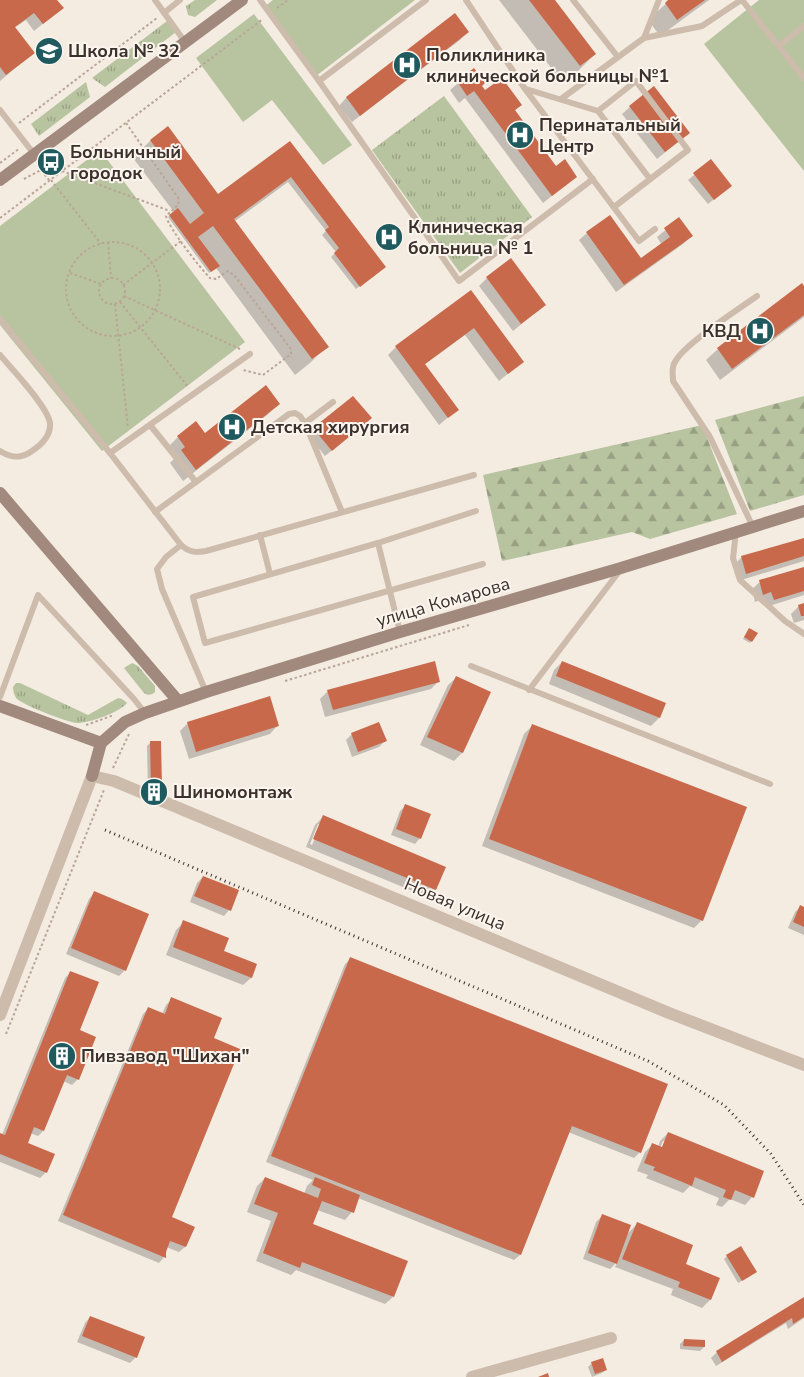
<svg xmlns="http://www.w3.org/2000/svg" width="804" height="1377" viewBox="0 0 804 1377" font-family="'Nunito Sans',sans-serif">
  <defs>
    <pattern id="grass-tufts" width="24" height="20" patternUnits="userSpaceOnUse" patternTransform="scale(1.25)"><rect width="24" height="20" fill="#b8c4a0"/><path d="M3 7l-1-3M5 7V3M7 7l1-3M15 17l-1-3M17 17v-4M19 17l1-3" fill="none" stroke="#97a083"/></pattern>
    <pattern id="forest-firs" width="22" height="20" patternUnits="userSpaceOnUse" patternTransform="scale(1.25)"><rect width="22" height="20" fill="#b8c4a0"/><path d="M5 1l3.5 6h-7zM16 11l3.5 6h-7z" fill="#97a083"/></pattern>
  </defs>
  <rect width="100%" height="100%" fill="#f4ebe1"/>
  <g fill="url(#grass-tufts)">
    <polygon points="195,0 217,0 195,17 188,15 186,6"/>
    <polygon points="171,18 176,32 105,87 92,78"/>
    <polygon points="86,82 90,97 39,136 31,124"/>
    <polygon points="444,96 532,217 460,273 372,150"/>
    <path d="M132 663 138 666 155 686V692C152 695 148 696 144 693L124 668Z"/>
    <path d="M16 683H20L88 715 118 698 122 699 127 703C119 713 89 723 77 723 67 722 22 705 16 698 14 694 13 691 13 687Z"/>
  </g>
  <g fill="url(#forest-firs)">
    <polygon points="804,396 804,495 750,511 715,420"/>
    <polygon points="702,425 737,514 650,539 632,532 502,561 483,475"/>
  </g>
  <g fill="#b8c4a0">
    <polygon points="273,0 415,0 316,76 264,7"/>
    <polygon points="759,0 804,0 804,171 704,44"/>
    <polygon points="254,14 352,145 323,165 272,100 243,122 196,58"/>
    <polygon points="100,150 245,342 102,451 0,325 0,226"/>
  </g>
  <g fill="#0003" fill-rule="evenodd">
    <polygon points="0,0 56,0 62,8 34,31 26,20 14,28 33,53 0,81"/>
    <polygon points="499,0 553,0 595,54 578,71 562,82"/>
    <polygon points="670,0 709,0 660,36 648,20"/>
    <polygon points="454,15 467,32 460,40 352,122 339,106 346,98"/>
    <polygon points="474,70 481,86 485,92 520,105 514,111 556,167 576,177 543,203 465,98 459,103 450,90"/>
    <polygon points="630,107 689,133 657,159 622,114"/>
    <polygon points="168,128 218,196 290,143 381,270 356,289 331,257 336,252 322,235 326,231 288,182 235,221 327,346 310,363 295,375 216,268 209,273 168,217 174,212 133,158 150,141"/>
    <polygon points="711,161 724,191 708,204 688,180"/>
    <polygon points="679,219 691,236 683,244 616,292 579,240 587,233 640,260 662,245 657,237"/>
    <polygon points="487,278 545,305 513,331 479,286"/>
    <polygon points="804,288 804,317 720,380 706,360 718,349"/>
    <polygon points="470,292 522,362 499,381 465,335 424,365 457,410 439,425 388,355 396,347"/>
    <polygon points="353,398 364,424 325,456 308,435"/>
    <polygon points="279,403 267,415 183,481 170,463 174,459 166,449 178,437 205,435"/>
    <polygon points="804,539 804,561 738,581 734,565 742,557"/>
    <polygon points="804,568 804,595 766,607 763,599 755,602 752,589 760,582"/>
    <polygon points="804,605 804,622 804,620 794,623 791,614 799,606"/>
    <polygon points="748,631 751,641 750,643 743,639"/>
    <polygon points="562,662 665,704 659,718 651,726 549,684 554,670"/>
    <polygon points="456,678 489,693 462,753 454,761 420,745 448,685"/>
    <polygon points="439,681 431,689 325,717 320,699 328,691"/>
    <polygon points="188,723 277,726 270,734 189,759 180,731"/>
    <polygon points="532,726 702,920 694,928 482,846 524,734"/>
    <polygon points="352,734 385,741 379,747 352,757 346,740"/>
    <polygon points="151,742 161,787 157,791 157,795 148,791 147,746"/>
    <polygon points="406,805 420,838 415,844 391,835 400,811"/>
    <path d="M323 817 444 867 435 890 427 897 306 847 315 825ZM318 824H321L312 845 310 844Z"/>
    <polygon points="203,877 229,910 224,916 190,902 197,883"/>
    <polygon points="94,893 125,970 119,976 66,954 89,899"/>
    <polygon points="800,907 804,908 804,935 788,928 795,912"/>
    <polygon points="184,922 223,951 256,964 251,978 243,985 166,955 176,930"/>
    <polygon points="350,959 640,1152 634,1158 568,1132 520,1255 514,1260 358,1198 352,1212 345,1220 317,1210 311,1225 393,1297 385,1304 296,1270 291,1275 256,1261 271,1221 247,1212 257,1186 265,1178 304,1194 307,1186 313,1180 266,1162 345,964"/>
    <polygon points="71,972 78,1031 78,1079 72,1085 63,1081 43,1131 38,1136 30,1133 26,1144 46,1172 40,1178 0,1162 0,1134 2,1135 65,978"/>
    <polygon points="172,999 212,1039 170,1218 193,1227 185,1247 179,1252 166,1247 164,1257 159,1263 58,1221 143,1014 149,1008 162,1014 166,1005"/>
    <path d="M668 1133 752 1197 745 1205 730 1199 722 1207 716 1205 719 1198 690 1186 683 1193 646 1178 648 1175 637 1171 645 1152 652 1145 658 1147 660 1141ZM663 1141H665L660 1153 658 1152Z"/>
    <polygon points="602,1216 626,1235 637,1224 684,1265 718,1278 710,1300 702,1308 671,1295 673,1289 615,1267 618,1261 610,1269 583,1259 596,1222"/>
    <polygon points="727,1256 752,1275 738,1283 724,1259"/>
    <polygon points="804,1298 804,1318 788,1329 786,1323 716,1366 711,1358 717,1352"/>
    <polygon points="90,1317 136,1357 130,1363 77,1342 85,1323"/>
    <polygon points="684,1340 704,1341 704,1347 700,1351 680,1349 680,1344"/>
    <polygon points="592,1363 606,1370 602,1373 592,1377 588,1367"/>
  </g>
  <g fill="#c8694b">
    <polygon points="0,0 57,0 64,8 43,24 34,13 15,27 35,53 6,75 0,67"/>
    <polygon points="529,0 555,0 596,54 580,66"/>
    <polygon points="668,0 705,0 677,20 665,3"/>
    <polygon points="455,13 469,32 360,116 346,97"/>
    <polygon points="474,68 485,83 482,86 485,90 502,78 522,105 515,110 556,166 565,159 577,177 552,196 474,91 467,96 457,81"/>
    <polygon points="654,86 690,133 665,152 629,106"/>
    <polygon points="168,126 218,194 290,141 386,267 360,287 334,253 339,248 325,230 329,227 291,177 234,219 329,347 312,359 213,226 198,237 220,266 211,272 169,215 178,208 190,224 204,213 150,140"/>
    <polygon points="711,159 732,186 714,200 693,173"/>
    <polygon points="58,161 62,167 51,175 47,170"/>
    <polygon points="610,215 641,258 670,237 664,228 679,217 693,236 624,285 586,232"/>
    <polygon points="511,258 546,305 521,324 486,277"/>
    <polygon points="802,283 804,286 804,315 732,369 717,348"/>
    <polygon points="471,290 524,362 508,374 474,328 425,364 459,410 448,418 395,346"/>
    <polygon points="266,385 280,404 196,470 181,450 185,447 177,436 196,421 205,433"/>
    <polygon points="353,396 372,418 332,451 313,428"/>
    <polygon points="804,538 804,556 746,574 741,556"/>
    <polygon points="804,567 804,591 774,600 771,592 763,595 759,580"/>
    <polygon points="804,603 804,616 801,616 798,605"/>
    <polygon points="749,628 758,633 752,642 744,637"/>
    <polygon points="435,661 440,682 333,710 327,690"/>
    <polygon points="562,661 666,703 660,718 556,676"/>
    <polygon points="456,676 491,692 463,753 427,737"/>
    <polygon points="270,696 279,726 196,752 187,722"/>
    <polygon points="379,722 387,741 358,752 351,733"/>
    <polygon points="532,724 747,807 703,921 489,839"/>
    <polygon points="150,741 161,741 162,788 151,788"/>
    <polygon points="405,804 431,814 421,839 396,829"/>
    <polygon points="323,815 446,867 436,890 313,839"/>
    <polygon points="203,876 239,890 231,911 194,896"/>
    <polygon points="94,891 149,914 126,971 71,948"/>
    <polygon points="800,905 804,907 804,927 793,922"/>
    <polygon points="183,920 229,938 224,951 257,964 252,978 173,947"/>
    <polygon points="350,957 668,1084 641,1153 572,1126 521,1255 271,1156"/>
    <polygon points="70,971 99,982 80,1030 96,1037 79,1080 67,1075 44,1131 34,1127 28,1143 55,1154 47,1173 0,1154 0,1133 5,1135"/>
    <polygon points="171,997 222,1018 214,1038 240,1049 172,1217 195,1227 186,1247 170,1241 166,1252 166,1258 63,1215 148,1007 165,1014"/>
    <polygon points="668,1132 764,1171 754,1198 735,1190 731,1200 723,1197 726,1190 695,1177 692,1186 653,1170 655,1167 644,1163 652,1143 662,1147"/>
    <polygon points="265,1177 318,1198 321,1189 312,1185 315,1177 360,1195 354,1213 322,1201 313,1224 408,1261 394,1297 302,1262 300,1268 263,1253 278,1213 254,1204"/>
    <polygon points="602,1214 631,1225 617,1264 588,1253"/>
    <polygon points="637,1222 693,1245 686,1264 720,1278 711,1300 678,1287 680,1282 622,1259"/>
    <polygon points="741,1246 757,1272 742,1281 726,1255"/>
    <polygon points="804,1297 804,1317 793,1324 792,1318 722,1362 716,1351"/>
    <polygon points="90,1316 145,1337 137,1358 82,1336"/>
    <polygon points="684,1339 705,1340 705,1347 683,1346"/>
    <polygon points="603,1358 607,1370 595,1374 591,1362"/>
    <polygon points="548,1373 549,1377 538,1377"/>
  </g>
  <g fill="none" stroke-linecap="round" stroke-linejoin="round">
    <g stroke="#b9a596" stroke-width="2" stroke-dasharray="2.5 2.5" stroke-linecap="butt">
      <polyline points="277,8 288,0"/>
      <polyline points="19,123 157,18"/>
      <path d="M126 123 179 199 178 205 166 216C168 227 200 268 210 278L216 279 228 271 234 275 291 349V354L263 375 243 370"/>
      <polyline points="0,163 20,148"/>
      <polyline points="41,170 57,159 65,169"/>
      <polyline points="62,171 170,211"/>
      <polyline points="24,179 41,170 49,180"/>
      <polyline points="51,180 101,244"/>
      <polyline points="0,218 263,19"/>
      <polyline points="108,242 111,278"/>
      <circle cx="113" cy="289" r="47"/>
      <polyline points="70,273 101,284"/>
      <circle cx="112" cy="291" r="13"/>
      <polyline points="123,285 181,241"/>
      <polyline points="124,296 240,349"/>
      <polyline points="120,302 189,388"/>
      <polyline points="115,304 128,428"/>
      <polyline points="285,681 469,625"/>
      <polyline points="86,725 114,715"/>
      <polyline points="113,768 129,734"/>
      <polyline points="6,1034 104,790"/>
    </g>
    <g stroke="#cdbbac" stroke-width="6">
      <polyline points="155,0 185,42"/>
      <polyline points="260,0 319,81 426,0"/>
      <polyline points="466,0 525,89 639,241 655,229"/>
      <polyline points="573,0 618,57"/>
      <polyline points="742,0 804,78"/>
      <polyline points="164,13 180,0"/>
      <polyline points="644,38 659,0"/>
      <polyline points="779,46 804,26"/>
      <polyline points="319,81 459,281 593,179"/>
      <polyline points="526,89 598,111 650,179"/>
      <polyline points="561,99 644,38 702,26 741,0"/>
      <polyline points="0,110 34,154"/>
      <polyline points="598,111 636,81 688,150 614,207"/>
      <path d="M0 319 110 453 181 545C189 552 195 553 206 551L474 475"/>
      <path d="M0 355C12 369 48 407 50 423 51 435 41 445 32 451 21 459 11 458 0 451"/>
      <polyline points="305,423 333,402"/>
      <polyline points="150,425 196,482"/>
      <polyline points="110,453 250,354"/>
      <polyline points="155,512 289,414 295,413 300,416 305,423 342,512"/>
      <path d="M753 527 710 437 673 381C673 374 671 368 675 362 683 345 739 309 757 296"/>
      <polyline points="736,532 733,558 740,580 785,621 804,634"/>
      <polyline points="260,535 270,574"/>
      <polyline points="378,543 193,597 205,643 483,564"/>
      <polyline points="181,545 166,557 157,569 162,589 206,692"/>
      <polyline points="400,632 378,543 476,511"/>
      <polyline points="471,666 770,784"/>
      <polyline points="529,690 621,569"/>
      <polyline points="0,697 38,595 134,699 145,713"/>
    </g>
    <g stroke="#cdbbac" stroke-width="12">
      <polyline points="0,1015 92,776 114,781 669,1013 804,1065"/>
      <polyline points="472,1377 611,1338"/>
    </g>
    <g stroke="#a18a7d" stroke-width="12">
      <polyline points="0,180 242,0"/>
      <polyline points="0,493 178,701"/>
      <polyline points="0,706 101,743"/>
      <polyline points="101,743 125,722 145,713 206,692 400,632 621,568 804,511"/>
      <polyline points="92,776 101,743"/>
    </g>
    <polyline stroke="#3b302b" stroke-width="3" stroke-dasharray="1 4" stroke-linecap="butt" points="105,830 648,1061 724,1105 771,1154 804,1205"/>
  </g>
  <defs>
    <symbol id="school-disc" viewBox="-11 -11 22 22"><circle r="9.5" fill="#1f5a5e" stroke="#fbf5ee"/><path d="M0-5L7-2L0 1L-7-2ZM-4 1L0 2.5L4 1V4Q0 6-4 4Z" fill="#fff"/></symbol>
    <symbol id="hospital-disc" viewBox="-11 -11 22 22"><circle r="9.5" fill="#1f5a5e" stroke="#fbf5ee"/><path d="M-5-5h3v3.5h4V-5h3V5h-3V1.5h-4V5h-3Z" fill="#fff"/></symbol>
    <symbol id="bus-disc" viewBox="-11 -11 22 22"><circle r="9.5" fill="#1f5a5e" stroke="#fbf5ee"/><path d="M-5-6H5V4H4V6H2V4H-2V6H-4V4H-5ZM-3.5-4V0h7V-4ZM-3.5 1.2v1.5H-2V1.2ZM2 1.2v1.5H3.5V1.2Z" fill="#fff"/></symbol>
    <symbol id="building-disc" viewBox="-11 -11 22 22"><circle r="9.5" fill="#1f5a5e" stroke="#fbf5ee"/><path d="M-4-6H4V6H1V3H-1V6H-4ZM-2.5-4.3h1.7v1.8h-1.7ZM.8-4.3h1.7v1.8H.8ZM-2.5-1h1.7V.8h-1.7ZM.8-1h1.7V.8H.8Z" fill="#fff"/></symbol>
  </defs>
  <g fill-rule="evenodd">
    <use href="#school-disc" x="33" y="35" width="32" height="32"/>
    <use href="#hospital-disc" x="391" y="49" width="32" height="32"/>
    <use href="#hospital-disc" x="504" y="119" width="32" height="32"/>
    <use href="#bus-disc" x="35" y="146" width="32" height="32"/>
    <use href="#hospital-disc" x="373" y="221" width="32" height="32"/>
    <use href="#hospital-disc" x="744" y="315" width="32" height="32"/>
    <use href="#hospital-disc" x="216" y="411" width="32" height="32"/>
    <use href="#building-disc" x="138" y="776" width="32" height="32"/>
    <use href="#building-disc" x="46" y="1040" width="32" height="32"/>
  </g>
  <g text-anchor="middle" stroke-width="4" stroke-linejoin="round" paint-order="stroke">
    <g font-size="18" font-weight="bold" fill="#3b302b" stroke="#fbf5ee" text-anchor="start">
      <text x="68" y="57">Школа № 32</text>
      <text x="426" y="61">Поликлиника<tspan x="426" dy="21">клинической больницы №1</tspan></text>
      <text x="539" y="131">Перинатальный<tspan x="539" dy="21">Центр</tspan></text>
      <text x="70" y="158">Больничный<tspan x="70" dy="21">городок</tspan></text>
      <text x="408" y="233">Клиническая<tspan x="408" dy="21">больница № 1</tspan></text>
      <text x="741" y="337" text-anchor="end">КВД</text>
      <text x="251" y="433">Детская хирургия</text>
      <text x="173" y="798">Шиномонтаж</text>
      <text x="81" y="1062">Пивзавод "Шихан"</text>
    </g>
    <g font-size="18" fill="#3b302b" stroke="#fbf5ee">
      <text transform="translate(443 602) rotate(-16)" y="6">улица Комарова</text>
      <text transform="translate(455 904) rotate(23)" y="6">Новая улица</text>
    </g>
  </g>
</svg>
